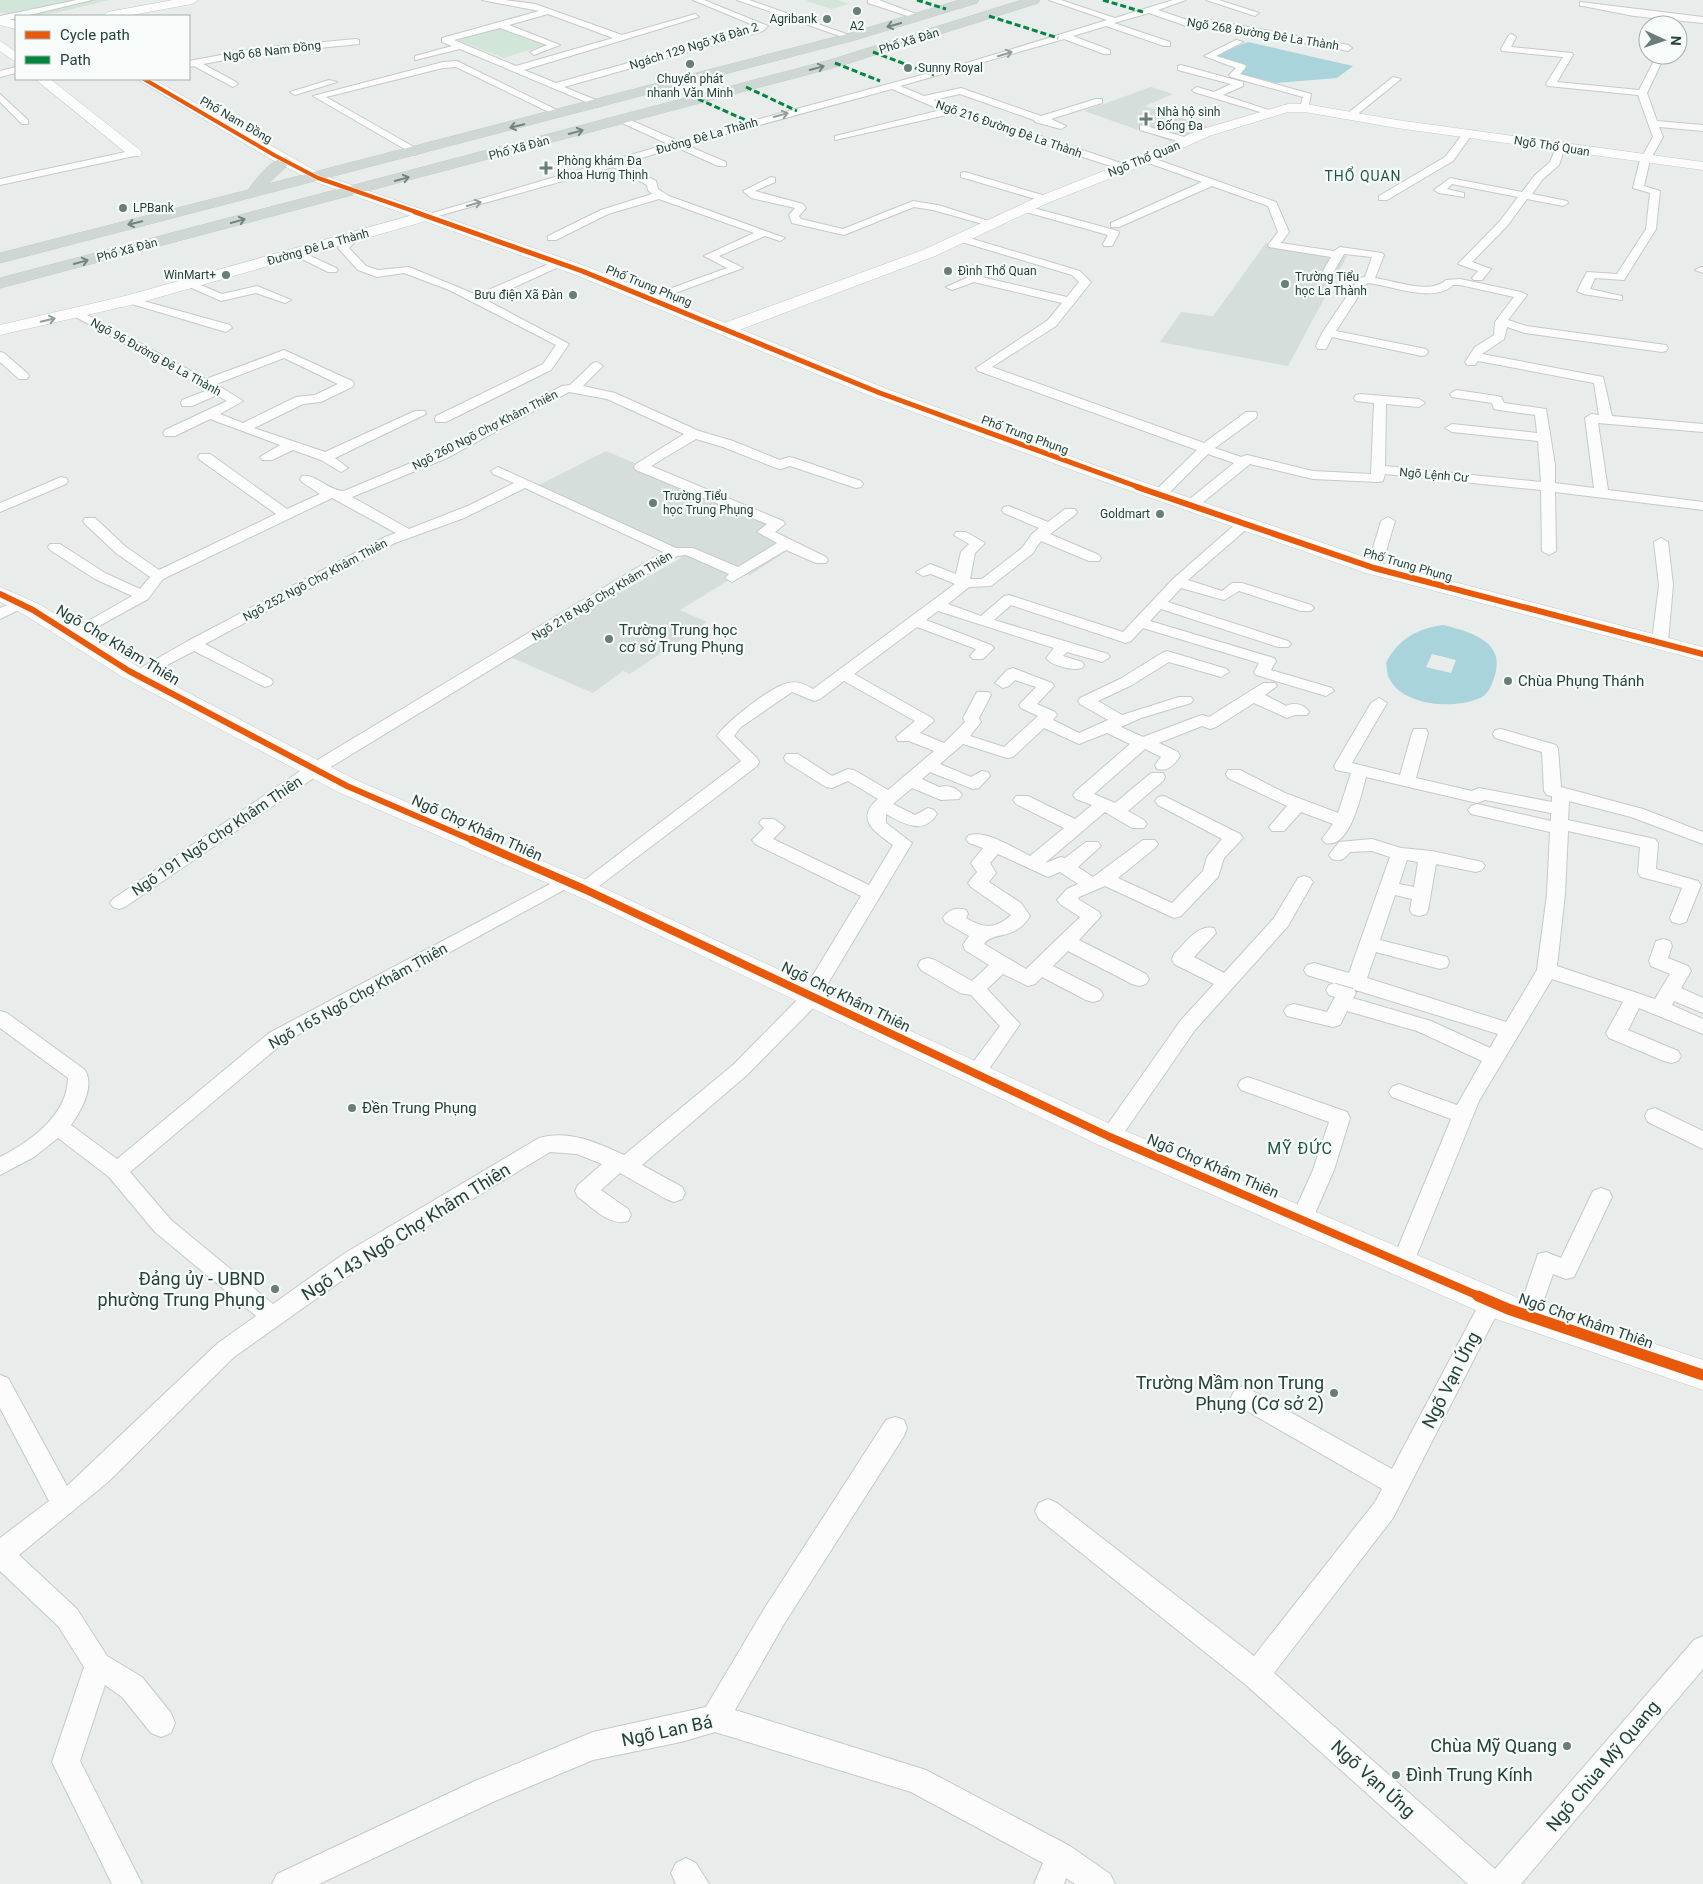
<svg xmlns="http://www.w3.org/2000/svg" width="1703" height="1884" viewBox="0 0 1703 1884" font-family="Roboto,sans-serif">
  <rect width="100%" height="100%" fill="#e8edeb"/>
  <g fill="#d6dedb">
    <polygon points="1151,87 1173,94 1145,106 1210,127 1173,142 1084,111"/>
    <polygon points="1266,243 1347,256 1288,366 1160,342 1181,312 1213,316"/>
    <polygon points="606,451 774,521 758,532 793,547 750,575 742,572 680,610 707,622 630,674 623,671 593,693 508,656 681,558 539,485"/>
  </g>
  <g fill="#d1e6d8">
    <path d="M0 0H109C74 8 35 22 0 12Z"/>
    <polygon points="809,0 837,0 849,4 831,9 806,1"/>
    <polygon points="498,28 545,45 504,58 457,40"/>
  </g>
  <g fill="#a9d4db" fill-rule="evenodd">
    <polygon points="1248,42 1353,66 1337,78 1276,83 1241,74 1247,66 1214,56"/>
    <path d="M1443 625C1468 631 1506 641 1495 675 1493 682 1489 693 1482 697 1456 710 1403 707 1389 678 1387 674 1387 667 1386 663 1399 638 1417 629 1443 625ZM1432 654 1456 660 1451 673 1426 667Z"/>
  </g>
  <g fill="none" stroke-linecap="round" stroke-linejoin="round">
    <defs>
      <g id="lane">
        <polygon points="77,0 92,0 0,22 0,16"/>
        <path d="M482 0H505L535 4 622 35 695 14 699 17 524 70 556 83 758 27 693 0H704L768 26 763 31 564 87 601 102 603 104 598 107 460 49 415 60V56L452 46 442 42V38L539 11ZM548 14 613 38 516 66 454 40 500 28 547 45 530 52 534 55 560 45 509 25Z"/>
        <polygon points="737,0 749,0 855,37 848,39"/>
        <polygon points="868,0 879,0 924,17 917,19 868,3"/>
        <polygon points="1049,0 1061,0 1115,18 1173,0 1186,0 1158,10 1196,23 1209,20 1348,45 1352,48 1348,51 1209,26 1195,29 1149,13 1114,23 1170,42 1170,46 1164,46 1106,26 1073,36 1110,50 1110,54 1104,54 1064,39 900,86 924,96 961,88 1041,116 1096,99 1102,99 1102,103 1051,119 1066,126 1061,129 1035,122 1034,120 960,94 933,100 1127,165 1128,167 1123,170 951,114 835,140 835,136 941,110 892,89 686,145 726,162 726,166 718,166 676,147 623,164 656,181 658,189 669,196 785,238 780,241 765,236 719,256 743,268 651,302 645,299 647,297 727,268 704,256 754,233 659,199 608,214 556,240 548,240 548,236 601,210 652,194 648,190 647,185 613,167 431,218 427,219 422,216 668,144 620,122 620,118 626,118 678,141 970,62 1107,20"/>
        <polygon points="1206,0 1219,0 1259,13 1255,16"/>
        <polygon points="1580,2 1703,17 1703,23 1634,16 1583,6 1580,6"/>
        <polygon points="1512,34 1516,37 1511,47 1572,53 1573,55 1557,82 1639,90 1657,55 1665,55 1647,93 1657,121 1703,125 1703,131 1659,127 1663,137 1650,160 1644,186 1660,191 1656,229 1624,280 1595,278 1590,289 1622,296 1622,300 1583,294 1577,291 1587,272 1617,274 1646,229 1650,193 1633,188 1640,160 1653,137 1638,95 1548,86 1546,84 1563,57 1502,51 1501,49 1509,35"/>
        <polygon points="356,39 359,40 359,44 258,54 203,64 236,82 238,84 233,87 194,66 189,67 189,61 258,48"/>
        <polygon points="1236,40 1243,42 1216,56 1245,65 1246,67 1240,74 1311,94 1308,110 1300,108 1303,97 1231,77 1229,75 1236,68 1204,56"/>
        <polygon points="457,61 565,114 557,116 456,67 443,68 326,97 419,150 420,152 415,155 313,96 443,62"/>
        <polygon points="1181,65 1243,82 1243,86 1223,95 1275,112 1270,115 1194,92 1192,90 1197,87 1214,92 1231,84 1178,70 1178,66"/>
        <polygon points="16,67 16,73 0,77 0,71"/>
        <polygon points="1393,77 1401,79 1354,117 1348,117 1348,113"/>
        <polygon points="329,80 337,82 295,95 290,92"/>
        <polygon points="0,94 28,120 28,124 22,124 0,102"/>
        <polygon points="1143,125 1191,139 1193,141 1188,144 1140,130 1140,126"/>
        <polygon points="1465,131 1473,133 1453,161 1387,200 1379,200 1379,196 1445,157"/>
        <polygon points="1557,145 1565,147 1559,165 1543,179 1532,194 1567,201 1568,203 1563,206 1527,199 1508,225 1472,262 1491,269 1482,280 1474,280 1472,278 1478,271 1458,264 1500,221 1518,197 1452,184 1447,189 1464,193 1464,197 1439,193 1434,190 1450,178 1522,192 1535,175 1550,162"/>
        <polygon points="135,150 140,153 139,155 0,185 0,179"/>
        <path d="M1147 156 1276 202 1289 232 1281 243 1334 251 1340 247 1382 253 1384 255 1375 278C1396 281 1430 295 1446 280L1460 279 1521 292 1527 295 1508 320 1526 326 1666 345 1668 348 1666 351 1662 352 1525 333 1507 327 1504 339 1482 354 1603 377 1612 416 1703 424V432L1598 423 1608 490 1703 502V510L1555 492 1556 551 1549 555 1542 551 1541 490 1385 474 1383 481 1378 482 1313 479 1250 464 1196 508H1186L1184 505 1186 502 1234 463 1208 454 1165 497H1155L1153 494 1155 491 1197 450 978 371 976 368 1048 320 1062 303 974 282 952 290 946 287 973 275 1067 297 1079 282 1072 275 955 240V236H963L1080 271 1091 282 1056 326 992 367 1204 443 1246 412H1256L1257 415 1256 418 1215 448 1241 457 1247 455 1313 471 1371 474 1374 403 1356 401 1354 398 1356 395 1360 394 1419 399 1425 403 1419 407 1386 404 1385 466 1541 482 1538 441 1452 432 1445 428 1452 424 1537 433 1535 415 1499 410 1494 409 1492 403 1452 397 1450 394 1456 390 1497 396 1501 397 1504 403 1546 409 1555 465V483L1594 488 1585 418 1591 414 1599 415 1594 383 1478 361 1475 365H1467L1465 362 1475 347 1494 335 1495 322 1514 297 1460 285H1453C1434 304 1391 285 1367 283L1336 331 1426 349 1428 352 1426 355 1422 356 1332 337 1326 349H1318L1316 346 1322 333 1359 278 1365 277 1372 257 1344 254 1333 273H1325L1323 271 1331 257 1269 247 1268 245 1278 232 1268 206 1212 186 1119 227H1111V223L1202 182 1143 161V157Z"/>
        <polygon points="965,172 1049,197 1050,199 1045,202 961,177 961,173"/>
        <polygon points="771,177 775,178 775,182 755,191 803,204 806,208 799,216 801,219 843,229 913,201 938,205 995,223 990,226 933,210 914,207 844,235 792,223 789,215 795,208 751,198 743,191"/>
        <polygon points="1023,205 1118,231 1119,233 1112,246 1104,246 1103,244 1108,235 1019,210 1019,206"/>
        <polygon points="354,235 359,238 349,248 366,266 378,270 409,267 477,295 555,261 563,261 563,265 486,300 569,344 551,370 446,422 436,422 435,419 436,416 543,364 556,345 449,290 404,273 377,277 358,270 338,248"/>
        <polygon points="298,250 336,268 338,270 336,272 328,272 294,255 294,251"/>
        <polygon points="1701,267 1703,267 1703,273 1695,270"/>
        <polygon points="189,280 222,294 257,286 291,300 285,303 256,293 221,301 185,285 185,281"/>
        <polygon points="129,297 230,325 232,328 226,332 125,302 125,298"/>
        <path d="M76 309 206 379 284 350 352 381 354 384 352 387 321 402 303 404 254 428 325 452 415 411H425L426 414 335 458 348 468 341 472 321 460 293 450 272 460H262L260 457 280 445 210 419 175 436H165L163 433 165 430 227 401 217 395 192 406H182L181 403 182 400 208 390 72 315 70 313ZM284 358 338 384 315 395 296 397 243 423 220 414 243 401 216 384Z"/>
        <polygon points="0,352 4,353 27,373 29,376 27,379 19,379 0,362"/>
        <path d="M597 362 603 366 583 386 615 393 699 431 733 441 780 460 789 457 794 458 861 481 863 484 861 487 856 488 790 466 781 469 776 468 723 447 696 439 651 466 783 521 785 524 775 532 826 557 828 560 826 563H816L786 550 732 582 725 578 729 574 686 555 677 556 321 773 125 907 119 909 113 907 110 903 113 899 309 765 663 552 525 488 464 518 395 543 205 644 271 679 273 682 271 685 265 687 194 651 142 678 136 680 128 675 188 641 385 537 396 533 332 498 163 579 148 599 72 641 64 636 67 633 132 596 95 579 50 550 48 547 50 544H60L105 573 140 589 150 577 116 553 85 524 83 521 85 518H95L126 547 159 570 276 514 200 460 198 457 200 454H210L287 509 320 494 302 482 300 479 302 476C315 473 327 490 344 491L437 452 562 386 570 385 593 363ZM569 392 607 399 684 434 636 464 634 467 636 470 767 524 757 532 777 543 738 567 693 548H676L498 467 491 471 493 474 514 483 470 505 409 529 352 497 447 458Z"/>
        <polygon points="61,477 66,478 68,481 66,484 0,512 0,503"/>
        <path d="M1009 506 1048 522 1065 509H1075L1077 512 1075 515 1050 534 1099 555 1101 558 1099 561H1089L1041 541 1032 554 991 586 969 587 948 604 981 616 1004 596 1009 595 1123 632 1173 579 1240 520H1250L1252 523 1250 526 1188 580 1222 591 1232 583H1242L1311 605 1314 608 1311 611H1301L1239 591 1224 600 1181 588 1168 602 1288 641 1291 644 1288 647H1278L1161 609 1150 621 1274 658 1276 661 1271 670 1332 688 1334 691 1326 696 1256 675 1254 672 1259 663 1143 628 1131 641 1126 643 1011 605 994 620 1108 654 1110 657 1102 662 1067 652 1063 656 1082 662 1084 665 1082 668C1072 671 1052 666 1046 658L1054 648 938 611 926 620 991 645 994 648 983 659H973L970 656 976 649 917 627 854 674 932 718 934 721 920 733 944 743 965 722 963 718 977 692H989L991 695 979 718 981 722 970 736 1004 747 1038 716 1021 708 1019 705 1036 687 1015 680 1009 686 1003 688 995 683 1007 670 1013 668 1052 683 1054 686 1037 704 1055 712 1057 715 1053 720 1079 733 1108 720 1080 704 1078 701 1080 698 1120 679 1162 653 1167 651 1227 669 1229 672 1221 677 1169 662 1132 685 1098 701 1122 715 1179 697H1191L1193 700 1191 703 1141 718 1121 727 1143 737 1196 717 1202 715 1209 717 1263 683H1275L1277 686 1265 695 1286 706C1294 702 1304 704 1309 712L1307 715H1295L1287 718 1254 703 1216 727 1210 729 1202 726 1159 743 1178 752 1180 756C1174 765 1168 772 1157 769L1155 765 1161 757 1145 749 1094 794 1115 803 1151 773H1163L1165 777 1163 781 1128 811 1144 820 1147 824 1144 828H1132L1105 812 1045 863 1061 857 1065 858 1086 842H1098L1101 846 1078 867 1093 877 1143 840H1155L1158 844 1155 848 1118 878 1172 903 1203 871 1207 857 1222 839 1158 805 1155 801 1158 797 1164 796 1240 834 1243 838 1224 858 1218 877 1181 916 1174 918 1105 886 1079 897 1078 899 1099 912 1101 916 1079 940 1146 974 1149 979 1146 984 1139 986 1132 984 1068 951 1053 966 1100 990 1103 995 1100 1000 1093 1002 1086 1000 1042 977 1035 984 1028 986 1003 974 987 989 1020 1024 982 1079 975 1082 968 1079 965 1074 968 1069 1000 1026 971 995 960 993 921 970 918 965 921 960 928 958 935 960 972 981 989 965 965 950 963 945 969 936 945 922 943 918C948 910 956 907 966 910L968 914 966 918C983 928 995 930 1011 915L971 887 968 883 977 872 971 863 983 848 969 843 966 839 969 835C987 830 1014 848 1030 856L1064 828 1016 804 1013 800 1016 796H1028L1075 819 1092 805 1076 799 1073 795 1076 791 1130 744 1107 733 1079 744 1044 728 1013 757 1007 758 963 744 940 764 971 777 982 771 988 772 990 776 979 788 973 789 930 772 922 779 939 787C947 785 957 787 962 795L959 799 941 800 912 788 893 804 915 815 928 808 934 810 937 814C923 836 903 823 886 814V823L912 843 827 985 820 992 823 996 820 1001 747 1075 642 1165 682 1187 685 1193 682 1199 674 1202 666 1199 620 1173 601 1190 628 1209 631 1215 628 1221C610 1227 592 1207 578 1197L575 1191 578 1185 602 1164 577 1154 550 1152 361 1267 234 1357 108 1482 19 1555 77 1609 107 1656 142 1677 171 1713 175 1723 171 1733 161 1737 151 1733 122 1697 105 1685 80 1761 142 1884H112L52 1762 84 1667 59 1627 0 1571V1538L49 1501 0 1408V1375L8 1378 67 1486 218 1343 256 1316 155 1232 109 1177 58 1138 34 1157 0 1175V1157C31 1141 67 1116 68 1078L0 1028V1011L7 1013 85 1070C95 1087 81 1111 71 1125L117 1159 269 1033 567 875 573 877 576 881 573 885 283 1043 130 1172 171 1220 273 1304 345 1253 539 1138C568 1129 598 1143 624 1155L733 1065 800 997 797 993 813 975 861 896 755 844 752 840 764 828 759 823 762 819H774L785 827 773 839 869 885 893 845C876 833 854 819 878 799L848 781 832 788 826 787 786 762 784 758 786 754H798L832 776 848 769 854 770 888 790 934 751 909 741H898L896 737 915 721 844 681 820 699 814 701 792 692 741 727 734 736 757 758 759 762 757 766 590 893 584 895 578 893 575 889 578 885 741 761 717 736C726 722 772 686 788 683 798 681 804 684 813 689L955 584 931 574 923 576 916 572 930 564 956 574 961 552 969 544 954 535 956 532H966L985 543 975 553 970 579H982L1022 548 1032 534 1039 528 1004 513 1002 510 1004 507ZM998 854 1048 877 1060 872 1078 884 1067 889 1057 900 1060 904 1080 917 1026 969 984 944C995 930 1014 942 1030 916L1021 903 989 882 996 873 990 863Z"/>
        <polygon points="1388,517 1395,521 1381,568 1374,572 1369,571 1367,568 1381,521"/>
        <polygon points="1661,538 1668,542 1673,585 1668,641 1660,646 1652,641 1659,585 1654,542"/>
        <polygon points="20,600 25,601 27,604 25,607 0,619 0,608"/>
        <path d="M1379 698 1387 703 1352 763 1400 775 1412 733 1414 729H1426L1428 733 1416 778 1472 791 1479 788 1552 802V796L1547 795 1544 791 1542 752 1495 738 1493 734 1495 730 1501 729 1556 745 1558 749 1561 787 1643 809 1703 832V844L1631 817 1569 801 1568 820 1655 839 1658 843 1656 869 1698 881 1701 885 1686 922 1679 924 1672 922 1670 918 1682 888 1641 877 1638 873 1640 847 1568 831 1565 894 1557 966 1655 999 1670 974 1651 966 1649 961 1656 941 1663 939 1670 941 1672 946 1668 958 1688 966 1691 971 1681 988 1703 998V1013L1674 1001 1672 1005 1703 1019V1034L1639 1008 1628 1030 1678 1051 1681 1056 1678 1061 1671 1063 1664 1061 1609 1038 1606 1033 1623 1002 1552 979 1479 1101 1414 1262 1411 1269 1403 1271 1395 1269 1392 1262 1451 1119 1392 1097 1389 1092 1392 1087 1399 1084 1457 1105 1482 1061 1417 1031 1347 1011 1340 1025 1333 1027 1287 1016 1284 1011 1287 1006 1294 1004 1327 1012 1335 997 1329 995 1326 990 1329 985 1336 983 1353 988 1356 993 1353 998 1431 1021 1490 1048 1498 1034 1307 975 1304 970 1307 965 1314 963 1349 973 1390 857 1372 851 1350 852C1344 859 1341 862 1332 859L1329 855 1339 842 1372 839 1401 848 1432 851 1482 862 1485 866 1482 870 1476 872 1436 864 1428 910 1426 914 1419 916 1412 914 1410 910 1412 899 1395 895 1380 940 1447 957 1449 962 1447 967 1440 969 1376 952 1367 978 1506 1022 1537 970 1547 894 1550 832 1471 814 1468 810 1471 806 1477 804 1551 821V813L1485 800 1477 803 1366 777C1361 795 1350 850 1325 843L1322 839 1333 824 1301 812 1284 831H1272L1269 827 1287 806 1228 778 1226 774 1228 770H1240L1285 793 1338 813 1351 773 1336 770 1334 766 1371 703ZM1407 860 1418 862 1414 887 1399 884Z"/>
        <path d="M1304 876 1310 878 1313 882 1288 926 1195 1030 1117 1143 1110 1145 1103 1143 1100 1137 1103 1131 1181 1020 1214 984 1174 964 1172 959 1174 954C1185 944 1197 924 1214 928L1216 933 1194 957 1224 973 1274 918 1298 878Z"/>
        <polygon points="1248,1077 1347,1112 1350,1118 1334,1170 1310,1225 1302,1228 1294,1225 1291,1219 1313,1170 1329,1122 1241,1090 1238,1085 1241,1080"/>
        <polygon points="1655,1108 1703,1131 1703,1149 1648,1122 1645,1116 1648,1110"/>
        <polygon points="1601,1188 1609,1191 1612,1197 1574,1277 1566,1279 1553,1274 1536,1323 1528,1326 1520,1323 1517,1316 1538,1254 1546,1252 1561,1258 1593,1191"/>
        <polygon points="1492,1292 1500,1295 1503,1302 1393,1518 1274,1673 1495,1869 1694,1640 1703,1636 1703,1669 1521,1884 1468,1884 1246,1685 1039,1519 1035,1511 1039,1503 1048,1499 1057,1503 1254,1656 1375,1502 1382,1489 1235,1404 1231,1397 1235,1390 1243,1386 1251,1390 1392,1469 1484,1295"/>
        <polygon points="895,1417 904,1420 907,1428 904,1436 784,1624 735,1710 926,1770 1070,1846 1110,1874 1115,1884 1075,1884 1066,1878 1064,1884 1034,1884 1043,1863 911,1792 715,1732 681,1742 593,1760 495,1801 319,1884 272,1884 277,1874 475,1781 593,1732 706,1707 766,1606 886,1420"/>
        <polygon points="686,1858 696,1863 709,1884 676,1884 671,1873 676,1863"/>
      </g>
      <g id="street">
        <polygon points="173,0 198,0 192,4 126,16 102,16 108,12"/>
        <polygon points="0,41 16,52 16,62 0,51"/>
        <polygon points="35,79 50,79 140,150 142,153 140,156 130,156"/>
        <polygon points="1288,104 1305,104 1397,120 1703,162 1703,170 1397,128 1305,112 1288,112 1209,136 1152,162 1050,202 935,256 731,333 719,333 716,329 719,325 923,250 1040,196 1142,156 1199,130"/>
        <polygon points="427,211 435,216 433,219 135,304 0,335 0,325 125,296"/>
        <polygon points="0,587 41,605 137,666 356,780 593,883 1121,1129 1518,1298 1703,1360 1703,1390 1496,1319 1099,1145 575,895 338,792 121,676 25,615 0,602"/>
      </g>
      <g id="secondary">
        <polygon points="0,17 16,21 16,29 0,25"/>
        <polygon points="137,79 153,79 323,175 588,267 887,389 1105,469 1382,563 1703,647 1703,661 1366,573 1091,477 873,397 576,275 313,181 269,158"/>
      </g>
      <g id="primary">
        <path d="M960 0H979L977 3 855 40 0 263V253L248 190C257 178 270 160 285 157L292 161 268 184 847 34Z"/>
        <polygon points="1022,0 1040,0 1038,3 840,66 0,288 0,278 830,60"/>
      </g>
    </defs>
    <use href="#lane" stroke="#c5cac8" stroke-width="2"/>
    <use href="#street" stroke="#c5cac8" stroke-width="1"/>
    <use href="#secondary" stroke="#c3cbc8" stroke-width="1"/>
    <use href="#primary" stroke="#c3ccc9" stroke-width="1"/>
    <use href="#lane" fill="#fcfcfc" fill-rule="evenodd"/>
    <use href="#street" fill="#fcfcfc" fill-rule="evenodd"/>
    <use href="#secondary" fill="#fcfcfc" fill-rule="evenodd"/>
    <use href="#primary" fill="#cfd7d5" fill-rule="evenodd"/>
    <g stroke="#00873e" stroke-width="3" stroke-dasharray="6 3" stroke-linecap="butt">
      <polyline points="917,0 946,9"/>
      <polyline points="1103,0 1143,12"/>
      <polyline points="989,16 1058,38"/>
      <polyline points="873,52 934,75"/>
      <polyline points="835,63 880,81"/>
      <polyline points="746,87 797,111"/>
      <polyline points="698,99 752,123"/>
    </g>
    <defs>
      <polyline id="cycleway-far4" points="144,79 274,155 318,178 419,213"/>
      <polyline id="cycleway-far3" points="415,212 582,271 880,393 1141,488"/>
      <g id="cycleway-far2">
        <polyline points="1137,487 1374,568 1703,654"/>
        <polyline points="0,594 33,610 129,671 347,786 474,841"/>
      </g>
      <polyline id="cycleway-far1" points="472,840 584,889 1110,1137 1481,1297"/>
      <polyline id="cycleway" points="1478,1296 1508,1309 1703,1375"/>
    </defs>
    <use href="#cycleway-far4" stroke="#f7fbf9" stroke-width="5"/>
    <use href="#cycleway-far3" stroke="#f7fbf9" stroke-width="7"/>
    <use href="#cycleway-far2" stroke="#f7fbf9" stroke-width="9"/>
    <use href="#cycleway-far1" stroke="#f7fbf9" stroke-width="11"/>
    <use href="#cycleway" stroke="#f7fbf9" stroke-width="14"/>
    <use href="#cycleway-far4" stroke="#e8590c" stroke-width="4"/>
    <use href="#cycleway-far3" stroke="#e8590c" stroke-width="5"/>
    <use href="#cycleway-far2" stroke="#e8590c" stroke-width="6"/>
    <use href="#cycleway-far1" stroke="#e8590c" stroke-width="8"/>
    <use href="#cycleway" stroke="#e8590c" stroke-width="11"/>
  </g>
  <defs><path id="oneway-shaft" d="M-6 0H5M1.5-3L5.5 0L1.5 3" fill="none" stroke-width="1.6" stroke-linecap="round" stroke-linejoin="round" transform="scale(1.25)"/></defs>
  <g stroke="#718580">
    <use href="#oneway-shaft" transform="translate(894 25) rotate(164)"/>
    <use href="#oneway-shaft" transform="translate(817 68) rotate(-15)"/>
    <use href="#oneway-shaft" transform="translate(517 126) rotate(166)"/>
    <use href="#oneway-shaft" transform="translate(576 132) rotate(-15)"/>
    <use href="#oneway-shaft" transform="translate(402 179) rotate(-15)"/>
    <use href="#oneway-shaft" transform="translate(238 221) rotate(-15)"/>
    <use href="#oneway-shaft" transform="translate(135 223) rotate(166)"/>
    <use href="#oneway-shaft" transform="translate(81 262) rotate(-15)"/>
  </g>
  <g stroke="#909f9b">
    <use href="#oneway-shaft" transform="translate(1005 54) rotate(-17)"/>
    <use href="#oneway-shaft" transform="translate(781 115) rotate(-15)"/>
    <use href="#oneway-shaft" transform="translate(474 204) rotate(-16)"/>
    <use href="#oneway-shaft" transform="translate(48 320) rotate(-13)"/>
  </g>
  <g fill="#697e78" stroke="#f7fbf9" stroke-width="2">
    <circle cx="857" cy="11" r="5"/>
    <circle cx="827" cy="19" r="5"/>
    <circle cx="690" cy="64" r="5"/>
    <circle cx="908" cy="68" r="5"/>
    <path d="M1143.5 111.5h5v5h5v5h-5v5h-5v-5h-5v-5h5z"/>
    <path d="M543.5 160.5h5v5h5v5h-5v5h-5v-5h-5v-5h5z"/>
    <circle cx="123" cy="208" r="5"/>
    <circle cx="948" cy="271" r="5"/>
    <circle cx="226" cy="275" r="5"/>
    <circle cx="1285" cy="284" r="5"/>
    <circle cx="573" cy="295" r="5"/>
    <circle cx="653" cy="503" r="5"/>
    <circle cx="1160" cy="514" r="5"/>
    <circle cx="609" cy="639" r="5"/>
    <circle cx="1508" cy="681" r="5"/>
    <circle cx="352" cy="1108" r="5"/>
    <circle cx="275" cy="1289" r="5"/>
    <circle cx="1334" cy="1393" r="5"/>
    <circle cx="1567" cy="1746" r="5"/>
    <circle cx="1396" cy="1775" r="5"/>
  </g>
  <g text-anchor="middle" stroke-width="4.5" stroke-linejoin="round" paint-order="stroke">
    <g font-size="12" fill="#24423a" stroke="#f7fbf9" text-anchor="start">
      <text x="817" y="23" text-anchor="end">Agribank</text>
      <text x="857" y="30" text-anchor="middle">A2</text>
      <text x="918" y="72">Sunny Royal</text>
      <text x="690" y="83" text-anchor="middle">Chuyển phát<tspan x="690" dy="14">nhanh Văn Minh</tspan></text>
      <text x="1157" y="116">Nhà hộ sinh<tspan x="1157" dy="14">Đống Đa</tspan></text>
      <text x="557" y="165">Phòng khám Đa<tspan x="557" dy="14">khoa Hưng Thịnh</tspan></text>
      <text x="133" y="212">LPBank</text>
      <text x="958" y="275">Đình Thổ Quan</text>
      <text x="216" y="279" text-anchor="end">WinMart+</text>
      <text x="1295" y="281">Trường Tiểu<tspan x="1295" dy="14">học La Thành</tspan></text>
      <text x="563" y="299" text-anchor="end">Bưu điện Xã Đàn</text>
      <text x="663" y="500">Trường Tiểu<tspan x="663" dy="14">học Trung Phụng</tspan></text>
      <text x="1150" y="518" text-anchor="end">Goldmart</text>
    </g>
    <g font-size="12" fill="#24423a" stroke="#f7fbf9">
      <text transform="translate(1263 34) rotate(9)" y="4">Ngõ 268 Đường Đê La Thành</text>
      <text transform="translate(909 41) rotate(-17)" y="4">Phố Xã Đàn</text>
      <text transform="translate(694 46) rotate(-17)" y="4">Ngách 129 Ngõ Xã Đàn 2</text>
      <text transform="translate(272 51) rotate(-7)" y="4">Ngõ 68 Nam Đồng</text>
      <text transform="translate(236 120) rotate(30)" y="4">Phố Nam Đồng</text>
      <text transform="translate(1009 129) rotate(19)" y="4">Ngõ 216 Đường Đê La Thành</text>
      <text transform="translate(707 136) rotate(-16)" y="4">Đường Đê La Thành</text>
      <text transform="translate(1552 146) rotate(9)" y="4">Ngõ Thổ Quan</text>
      <text transform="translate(519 148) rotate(-15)" y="4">Phố Xã Đàn</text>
      <text transform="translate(1144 159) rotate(-22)" y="4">Ngõ Thổ Quan</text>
      <text transform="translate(318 247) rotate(-16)" y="4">Đường Đê La Thành</text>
      <text transform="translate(127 250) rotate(-15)" y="4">Phố Xã Đàn</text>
      <text transform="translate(649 286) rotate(22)" y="4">Phố Trung Phụng</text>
      <text transform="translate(156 357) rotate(29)" y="4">Ngõ 96 Đường Đê La Thành</text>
      <text transform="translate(485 430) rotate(-27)" y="4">Ngõ 260 Ngõ Chợ Khâm Thiên</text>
      <text transform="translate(1025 435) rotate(20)" y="4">Phố Trung Phụng</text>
      <text transform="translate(1434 475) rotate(5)" y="4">Ngõ Lệnh Cư</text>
      <text transform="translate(1408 565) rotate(16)" y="4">Phố Trung Phụng</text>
      <text transform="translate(315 580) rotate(-28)" y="4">Ngõ 252 Ngõ Chợ Khâm Thiên</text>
      <text transform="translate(602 596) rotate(-31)" y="4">Ngõ 218 Ngõ Chợ Khâm Thiên</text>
    </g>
    <g font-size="14" letter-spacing="1" fill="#1f5548" stroke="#f7fbf9">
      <text x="1363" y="181">THỔ QUAN</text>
    </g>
    <g font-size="15" fill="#24423a" stroke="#f7fbf9" text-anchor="start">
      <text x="619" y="635">Trường Trung học<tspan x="619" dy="17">cơ sở Trung Phụng</tspan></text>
      <text x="1518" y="686">Chùa Phụng Thánh</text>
      <text x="362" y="1113">Đền Trung Phụng</text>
    </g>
    <g font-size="15" fill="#24423a" stroke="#f7fbf9">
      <text transform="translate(118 645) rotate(31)" y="5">Ngõ Chợ Khâm Thiên</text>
      <text transform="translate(477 828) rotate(24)" y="5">Ngõ Chợ Khâm Thiên</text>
      <text transform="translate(217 836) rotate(-34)" y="5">Ngõ 191 Ngõ Chợ Khâm Thiên</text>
      <text transform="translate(358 996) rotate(-29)" y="5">Ngõ 165 Ngõ Chợ Khâm Thiên</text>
      <text transform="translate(846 997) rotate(26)" y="5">Ngõ Chợ Khâm Thiên</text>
      <text transform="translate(1213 1166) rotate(23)" y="5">Ngõ Chợ Khâm Thiên</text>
      <text transform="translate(1586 1321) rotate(19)" y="5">Ngõ Chợ Khâm Thiên</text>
    </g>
    <g font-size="16" letter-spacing="1" fill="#1f5548" stroke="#f7fbf9">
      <text x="1300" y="1154">MỸ ĐỨC</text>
    </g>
    <g font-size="18" fill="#24423a" stroke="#f7fbf9">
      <text transform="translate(406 1232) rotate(-32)" y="6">Ngõ 143 Ngõ Chợ Khâm Thiên</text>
      <text transform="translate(1451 1380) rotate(-63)" y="6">Ngõ Vạn Ứng</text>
      <text transform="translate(667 1731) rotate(-12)" y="6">Ngõ Lan Bá</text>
      <text transform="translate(1603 1766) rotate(-50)" y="6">Ngõ Chùa Mỹ Quang</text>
      <text transform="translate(1373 1779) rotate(42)" y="6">Ngõ Vạn Ứng</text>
    </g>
    <g font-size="18" fill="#24423a" stroke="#f7fbf9" text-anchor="end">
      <text x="265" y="1285">Đảng ủy - UBND<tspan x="265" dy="21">phường Trung Phụng</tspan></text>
      <text x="1324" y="1389">Trường Mầm non Trung<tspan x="1324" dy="21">Phụng (Cơ sở 2)</tspan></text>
      <text x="1557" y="1752">Chùa Mỹ Quang</text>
      <text x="1406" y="1781" text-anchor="start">Đình Trung Kính</text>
    </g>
  </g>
  <rect x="15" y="15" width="175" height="65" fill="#f7fbf9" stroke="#a3b1ad"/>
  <rect x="25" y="31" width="25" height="8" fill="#e8590c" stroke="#a3b1ad"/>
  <text x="60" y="40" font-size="15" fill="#24423a">Cycle path</text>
  <rect x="25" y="56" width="25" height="8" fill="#00873e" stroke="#a3b1ad"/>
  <text x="60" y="65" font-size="15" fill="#24423a">Path</text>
  <g transform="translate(1663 40) rotate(93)"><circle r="24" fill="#f7fbf9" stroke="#a3b1ad"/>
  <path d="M0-4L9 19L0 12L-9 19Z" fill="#697e78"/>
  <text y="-8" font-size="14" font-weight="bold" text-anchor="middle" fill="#24423a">N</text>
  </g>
</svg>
